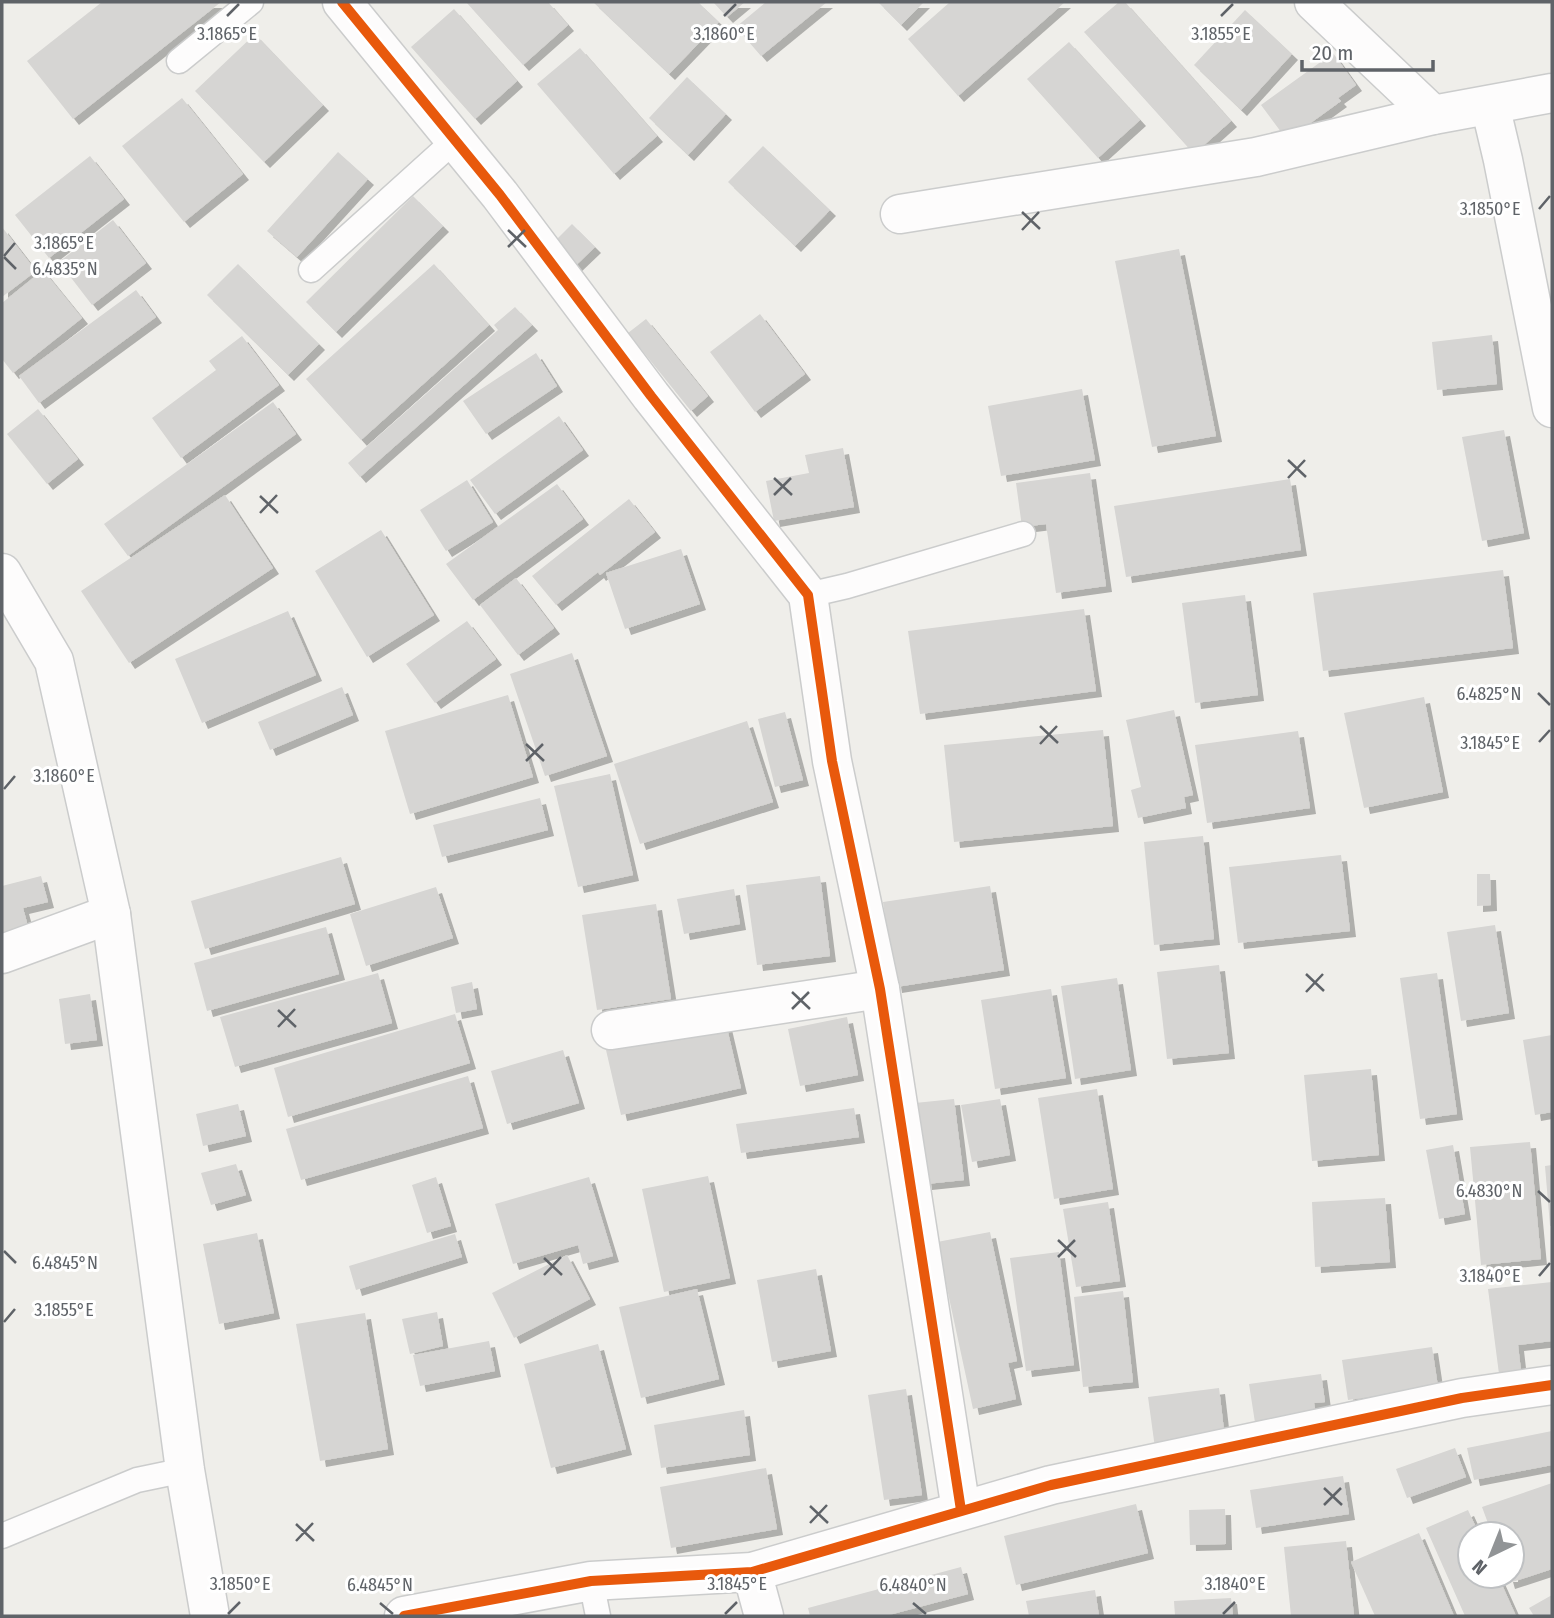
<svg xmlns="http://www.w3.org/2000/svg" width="1554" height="1618" viewBox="0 0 1554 1618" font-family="'Fira Sans Condensed',sans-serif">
  <defs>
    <filter id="shadow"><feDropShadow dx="6" dy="6" stdDeviation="0" flood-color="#0004"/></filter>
  </defs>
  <rect width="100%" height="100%" fill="#efeeea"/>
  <g fill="#d6d5d3" filter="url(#shadow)">
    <polygon points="102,2 221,2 73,119 27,61"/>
    <polygon points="466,2 548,2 568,25 523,65"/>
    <polygon points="593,2 698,2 719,22 669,74"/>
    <polygon points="713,2 745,2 727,17"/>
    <polygon points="766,2 827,2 761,56 736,27"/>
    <polygon points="878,2 924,2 901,25"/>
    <polygon points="950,2 1065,2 958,96 908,39"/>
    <polygon points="1119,2 1125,2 1231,121 1194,154 1084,32"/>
    <polygon points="454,9 517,81 475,119 411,47"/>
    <polygon points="1245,10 1292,54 1241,110 1194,65"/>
    <polygon points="255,34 323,105 264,162 195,91"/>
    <polygon points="1069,42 1140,120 1098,158 1027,79"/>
    <polygon points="580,48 657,136 614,174 537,84"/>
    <polygon points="1333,53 1356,85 1338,98 1341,101 1287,140 1261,105"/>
    <polygon points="687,77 726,114 688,155 649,118"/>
    <polygon points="182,98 243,174 184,222 122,146"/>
    <polygon points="763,146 830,210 795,246 728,182"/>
    <polygon points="338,152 368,179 297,257 267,231"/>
    <polygon points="90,156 124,199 49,258 15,215"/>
    <polygon points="413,196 443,226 336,332 306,302"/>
    <polygon points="113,220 146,263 92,305 59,262"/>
    <polygon points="572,224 595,247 572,269 550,246"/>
    <polygon points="2,227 36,271 2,297"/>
    <polygon points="1179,249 1216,436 1152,447 1115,261"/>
    <polygon points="238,264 319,344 288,375 207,295"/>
    <polygon points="434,264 489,325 361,440 306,379"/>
    <polygon points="43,270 82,318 13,373 2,359 2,303"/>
    <polygon points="136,290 156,317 39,403 19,376"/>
    <polygon points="515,307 532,325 360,477 348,463 498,330 494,325"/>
    <polygon points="760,314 805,374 755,412 710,352"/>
    <polygon points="646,319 708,396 691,411 628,333"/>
    <polygon points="1492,335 1497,384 1437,390 1432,342"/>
    <polygon points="242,336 279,385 181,458 152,418 216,370 209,361"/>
    <polygon points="536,353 557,386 486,434 463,401"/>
    <polygon points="1082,389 1095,460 1001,476 988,406"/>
    <polygon points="273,402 296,434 128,556 104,524"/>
    <polygon points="38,409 78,459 47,484 7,434"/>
    <polygon points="559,416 583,450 495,514 470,480"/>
    <polygon points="1504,430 1524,533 1482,541 1462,437"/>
    <polygon points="843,448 854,507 774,521 766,481 809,473 805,455"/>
    <polygon points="1090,473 1106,586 1056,593 1046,524 1022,527 1016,483"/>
    <polygon points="1290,479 1301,550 1126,577 1114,506"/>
    <polygon points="467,480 493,522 446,551 420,510"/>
    <polygon points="557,484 583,519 473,600 446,564"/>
    <polygon points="225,495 273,568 129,663 81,591"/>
    <polygon points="629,499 655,532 600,575 598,572 556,605 532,576"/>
    <polygon points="381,530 434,615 367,657 315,571"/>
    <polygon points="681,549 700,604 625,629 606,573"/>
    <polygon points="1503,570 1513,648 1323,671 1313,593"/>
    <polygon points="516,578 554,628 518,655 480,605"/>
    <polygon points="1245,595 1258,695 1195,703 1182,603"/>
    <polygon points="1084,609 1096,691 920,714 908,631"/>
    <polygon points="288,611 316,675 202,723 175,659"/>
    <polygon points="467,621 496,659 435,703 406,664"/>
    <polygon points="572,653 607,756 545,776 510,674"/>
    <polygon points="342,687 353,715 270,750 258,722"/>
    <polygon points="508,695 533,777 410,814 385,731"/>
    <polygon points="1424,697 1443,792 1364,808 1344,713"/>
    <polygon points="1174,710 1193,795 1184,797 1186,808 1138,818 1131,790 1141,787 1126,720"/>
    <polygon points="785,712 803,780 775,787 758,719"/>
    <polygon points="747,721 773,802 640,844 614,764"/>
    <polygon points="1103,730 1113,826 954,842 944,745"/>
    <polygon points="1298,731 1310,808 1207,823 1195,745"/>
    <polygon points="610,774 633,875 578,887 554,786"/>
    <polygon points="540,798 548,830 442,857 433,825"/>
    <polygon points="1203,836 1214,939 1154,945 1144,842"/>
    <polygon points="1341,855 1350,931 1238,943 1229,867"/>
    <polygon points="341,857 355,904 205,949 191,901"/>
    <polygon points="1477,874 1490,874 1491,905 1477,906"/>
    <polygon points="41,876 48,902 23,908 29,930 2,937 2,886"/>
    <polygon points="820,876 830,956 757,965 746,885"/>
    <polygon points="990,886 1004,970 896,987 883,902"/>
    <polygon points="436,887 453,938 366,966 350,914"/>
    <polygon points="734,889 740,924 684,934 677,899"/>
    <polygon points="656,904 671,999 597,1010 582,915"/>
    <polygon points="1495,925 1509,1013 1461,1021 1447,932"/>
    <polygon points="326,927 339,974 207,1011 194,963"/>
    <polygon points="1219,965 1229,1053 1167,1059 1157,972"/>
    <polygon points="378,973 392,1023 235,1067 220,1017"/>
    <polygon points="1437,973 1457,1114 1420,1119 1400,978"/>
    <polygon points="1117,978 1131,1070 1075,1079 1061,986"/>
    <polygon points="472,982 477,1009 456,1013 451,987"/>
    <polygon points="1051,989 1066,1078 995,1089 981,1000"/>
    <polygon points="90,994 97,1040 65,1044 59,999"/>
    <polygon points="455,1014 470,1063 288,1117 274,1068"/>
    <polygon points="847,1017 858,1075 800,1086 788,1029"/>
    <polygon points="726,1024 741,1088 621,1115 606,1050"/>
    <polygon points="1552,1035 1552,1112 1535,1115 1523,1040"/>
    <polygon points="563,1050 579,1103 507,1124 491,1071"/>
    <polygon points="1371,1069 1379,1155 1312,1161 1304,1075"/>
    <polygon points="468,1076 483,1128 301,1180 286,1129"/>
    <polygon points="1097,1089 1113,1189 1054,1199 1038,1098"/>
    <polygon points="954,1099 964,1180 926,1184 915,1103"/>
    <polygon points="1000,1099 1010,1155 972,1162 961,1105"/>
    <polygon points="238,1104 246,1136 203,1146 196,1114"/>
    <polygon points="854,1108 859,1137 741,1153 736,1124"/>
    <polygon points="1530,1142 1541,1259 1481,1265 1470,1147"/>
    <polygon points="1453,1145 1465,1214 1439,1219 1426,1150"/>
    <polygon points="236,1164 246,1195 211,1205 201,1173"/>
    <polygon points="1552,1165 1552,1226 1550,1226 1545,1166"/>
    <polygon points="708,1176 730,1278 664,1292 642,1189"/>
    <polygon points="436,1177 451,1226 427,1233 412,1185"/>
    <polygon points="589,1177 613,1256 583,1264 578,1245 513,1264 495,1204"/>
    <polygon points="1385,1198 1390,1262 1315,1267 1312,1202"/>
    <polygon points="1108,1202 1120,1281 1076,1287 1063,1209"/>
    <polygon points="990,1232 1017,1361 1008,1363 1016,1399 973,1409 937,1242"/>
    <polygon points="257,1233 274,1313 219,1324 203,1244"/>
    <polygon points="455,1234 462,1257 356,1290 349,1266"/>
    <polygon points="1059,1252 1074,1365 1026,1371 1010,1258"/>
    <polygon points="567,1255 590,1299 514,1338 492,1293"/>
    <polygon points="816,1269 831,1351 772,1362 757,1280"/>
    <polygon points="1552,1282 1552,1341 1518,1345 1521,1371 1499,1374 1488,1289"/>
    <polygon points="697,1289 719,1379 641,1398 619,1307"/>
    <polygon points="1123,1291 1133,1382 1083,1387 1074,1297"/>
    <polygon points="437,1312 443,1346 410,1354 402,1319"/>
    <polygon points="365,1313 388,1449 320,1461 296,1324"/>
    <polygon points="489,1341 495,1371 420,1386 413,1355"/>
    <polygon points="598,1344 626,1449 551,1468 524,1364"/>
    <polygon points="1432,1347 1438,1387 1348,1400 1342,1360"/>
    <polygon points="1321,1374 1325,1402 1314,1403 1317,1421 1256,1429 1249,1384"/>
    <polygon points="1219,1388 1225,1439 1155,1448 1148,1397"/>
    <polygon points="906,1389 922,1495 884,1500 868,1395"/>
    <polygon points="744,1410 750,1455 661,1468 654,1425"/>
    <polygon points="1552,1431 1552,1465 1474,1480 1467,1448"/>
    <polygon points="1455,1448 1466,1477 1407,1498 1396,1469"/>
    <polygon points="766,1468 777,1529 671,1548 660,1487"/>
    <polygon points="1343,1476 1349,1514 1256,1528 1250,1490"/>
    <polygon points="1552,1483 1552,1569 1509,1583 1507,1576 1512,1576 1512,1534 1492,1534 1482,1507"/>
    <polygon points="1136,1504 1148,1553 1016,1585 1004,1536"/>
    <polygon points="1225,1509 1226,1544 1190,1545 1189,1510"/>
    <polygon points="1468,1510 1479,1534 1470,1534 1470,1576 1498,1576 1516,1616 1465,1616 1426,1528"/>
    <polygon points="1419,1533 1454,1616 1375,1616 1351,1562"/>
    <polygon points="1346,1541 1354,1616 1291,1616 1284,1547"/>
    <polygon points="961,1567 968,1594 885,1616 810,1616 808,1608"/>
    <polygon points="1095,1590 1099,1616 1029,1616 1026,1601"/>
    <polygon points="1552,1595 1552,1616 1534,1616 1529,1608"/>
    <polygon points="1231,1598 1233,1616 1175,1616 1174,1601"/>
  </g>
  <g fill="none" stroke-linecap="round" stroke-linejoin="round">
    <defs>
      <g id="lane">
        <polyline points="179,61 251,2"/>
        <polyline points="311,270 455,140"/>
        <polyline points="808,595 847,586 1023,534"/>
        <polyline points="2,1536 137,1480 185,1470"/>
        <polyline points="591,1581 598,1616"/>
      </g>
      <g id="street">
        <polyline points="342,2 500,195 651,396 808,595 832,761 880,989 961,1510"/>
        <polyline points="1314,2 1433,115"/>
        <polyline points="1490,105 1503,160 1552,408"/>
        <polyline points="900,214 1256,157 1433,115 1552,93"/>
        <polyline points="2,573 54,661 111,914 185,1470 210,1616"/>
        <polyline points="2,954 111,914"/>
        <polyline points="611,1030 880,989"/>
        <polyline points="752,1572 764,1616"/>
        <polyline points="404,1616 591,1581 752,1572 1051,1485 1462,1398 1552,1385"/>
      </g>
    </defs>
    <use href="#lane" stroke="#cbcccc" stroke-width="27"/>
    <use href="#street" stroke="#cbcccc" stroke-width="41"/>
    <use href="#lane" stroke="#fdfcfc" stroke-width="24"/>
    <use href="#street" stroke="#fdfcfc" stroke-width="38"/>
    <defs>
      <g id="cycleway">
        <polyline points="342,2 500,195 651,396 808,595 832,761 880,989 961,1510"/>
        <polyline points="404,1616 591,1581 752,1572 1051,1485 1462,1398 1552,1385"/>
      </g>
    </defs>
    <use href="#cycleway" stroke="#fff" stroke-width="15"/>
    <use href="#cycleway" stroke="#e8590c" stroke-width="10"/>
  </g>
  <path fill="none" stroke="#5f6368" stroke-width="2.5" d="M227 16 239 4M724 16 736 4M1221 16 1233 4M1539 209 1550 196M1022 212 1040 229M508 230 526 247M1022 230 1039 212M508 247 525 230M4 256 15 243M4 257 16 269M1288 460 1306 477M774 478 792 495M1288 478 1305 460M774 495 791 478M260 496 278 513M260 513 277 495M1538 693 1550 705M1040 726 1058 743M1539 742 1550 730M526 744 544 761M1040 744 1057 726M526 761 543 744M4 789 15 776M1306 974 1324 991M792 992 810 1009M1306 992 1323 974M792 1009 809 992M278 1010 296 1027M278 1027 295 1009M1538 1191 1550 1202M1058 1240 1076 1257M4 1251 16 1263M1058 1257 1075 1240M544 1258 562 1275M544 1275 561 1257M1539 1276 1550 1263M4 1322 15 1309M1324 1488 1342 1505M1324 1505 1341 1488M810 1506 828 1523M810 1523 827 1505M296 1524 314 1541M296 1541 313 1523M380 1603 393 1614M913 1603 926 1614M228 1614 240 1602M725 1614 737 1602M1223 1614 1235 1602"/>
  <g font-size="18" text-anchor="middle" fill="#5f6368" stroke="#fff" stroke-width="6" stroke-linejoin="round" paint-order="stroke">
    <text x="227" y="40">3.1865°E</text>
    <text x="724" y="40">3.1860°E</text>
    <text x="1221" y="40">3.1855°E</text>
    <text x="1490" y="215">3.1850°E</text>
    <text x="64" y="249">3.1865°E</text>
    <text x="65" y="275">6.4835°N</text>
    <text x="1489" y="700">6.4825°N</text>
    <text x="1490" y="749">3.1845°E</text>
    <text x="64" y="782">3.1860°E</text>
    <text x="1489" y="1197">6.4830°N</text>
    <text x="65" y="1269">6.4845°N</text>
    <text x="1490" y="1282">3.1840°E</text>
    <text x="64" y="1316">3.1855°E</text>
    <text x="240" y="1590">3.1850°E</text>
    <text x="737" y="1590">3.1845°E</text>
    <text x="1235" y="1590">3.1840°E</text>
    <text x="380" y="1591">6.4845°N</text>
    <text x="913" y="1591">6.4840°N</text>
  </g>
  <rect width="1554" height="1618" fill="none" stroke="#5f6368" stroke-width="7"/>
  <g transform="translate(1491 1555) rotate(223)"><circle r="33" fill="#ffffff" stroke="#bfc1c3" stroke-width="2"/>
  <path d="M0-5L12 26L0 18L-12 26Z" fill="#919496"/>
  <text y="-10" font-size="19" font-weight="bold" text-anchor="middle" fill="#5f6368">N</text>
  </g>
  <path d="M1302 60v10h131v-10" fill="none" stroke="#5f6368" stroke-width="3.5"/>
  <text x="1312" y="60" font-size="21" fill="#5f6368" stroke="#ffffff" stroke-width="5" paint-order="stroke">20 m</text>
</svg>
